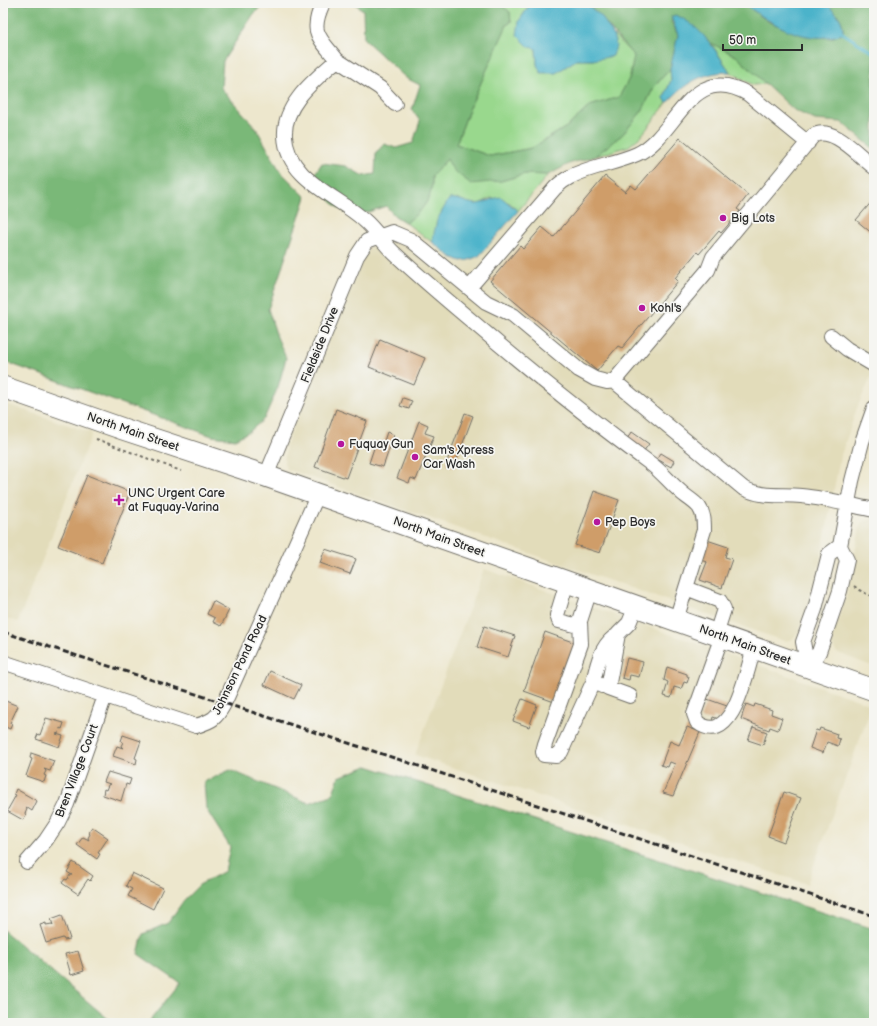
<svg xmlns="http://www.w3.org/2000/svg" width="877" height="1026" font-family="'Balsamiq Sans',sans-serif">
  <rect width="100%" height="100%" fill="#f6f6f2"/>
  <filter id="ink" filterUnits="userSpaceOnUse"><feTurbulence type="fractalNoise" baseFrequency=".025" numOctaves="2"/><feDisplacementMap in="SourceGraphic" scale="8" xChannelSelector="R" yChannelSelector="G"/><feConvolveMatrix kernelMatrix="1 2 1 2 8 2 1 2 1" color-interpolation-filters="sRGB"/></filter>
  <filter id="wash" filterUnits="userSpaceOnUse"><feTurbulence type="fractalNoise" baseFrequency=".012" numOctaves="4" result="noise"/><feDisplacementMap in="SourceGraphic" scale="16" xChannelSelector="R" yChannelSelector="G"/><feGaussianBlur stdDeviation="0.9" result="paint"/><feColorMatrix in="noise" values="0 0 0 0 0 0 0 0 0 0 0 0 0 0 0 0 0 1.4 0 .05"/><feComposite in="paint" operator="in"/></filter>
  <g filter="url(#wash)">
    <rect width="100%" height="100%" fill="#ede7cd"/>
    <path fill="#e2dcba" d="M677 3 874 129V370L857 408 840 458 815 587 799 632 791 640 784 641 287 469 284 463 286 445 366 252 374 243 389 238 399 241 469 157Z
      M3 403 92 433 18 622 3 617Z
      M874 518V667L836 652 832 645V638L847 593 860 527 862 522Z
      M484 569 872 705 807 884 415 755Z"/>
    <path fill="#99d88d" stroke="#62825c" d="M498 3H531L519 21 536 48 537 65 556 73 576 60H593L616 46 613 34 634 56 630 77 619 97 590 106 568 126 532 148 490 156 456 144 470 107 507 25 511 22 510 12Z
      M711 43 736 56 766 84 753 85 730 72Z
      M670 69 671 80 664 97 667 103 641 136 629 146 594 157 623 134 642 111 654 87Z
      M447 159 501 181 525 174 548 175 518 211 510 203 491 198 479 204 468 203 457 198 435 233 432 242 406 223C423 209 433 200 432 176Z"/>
    <path fill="#7ab878" stroke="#527252" d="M3 3H264L253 15 223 61 221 88 256 128 280 171 306 197 268 309 277 337 286 358 278 387 264 419 250 431 235 439 212 436 3 361Z
      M354 3H498L510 12 511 22 507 25 470 107 456 144 490 156 532 148 568 126 590 106 619 97 630 77 634 56C617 38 604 18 585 3H743L769 22 807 36 831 38 843 33C844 19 836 13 826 3H872L874 5V149L841 122 815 120 794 110 736 56 711 43 698 30 680 17 671 21 678 35 670 69 654 87 642 111 623 134 594 157 571 163 548 175 525 174 501 181 471 184 453 170 447 159 432 176C433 200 423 209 406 223L395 216 386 206 354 217C333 207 324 196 314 175L322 163 346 166 363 176 375 174 376 153 384 144 396 148 413 143 420 121 412 110 420 85 406 78 364 39 363 10Z
      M367 766 874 929V1023H148L180 983 138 954 143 934 168 923 184 900 199 885 225 871 230 847 206 809 204 782 230 770 309 803 332 795 339 777Z
      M3 930 113 1023H3Z"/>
    <path fill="#4bb3ca" stroke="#3b6f7a" d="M531 3H585L601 16 613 34 616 46 613 56 593 60H576L556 73H541L537 65 536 49 529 47 517 35 519 21Z
      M743 3H826C836 13 844 19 843 34 806 46 771 24 743 3Z
      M675 15C701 25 715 50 730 72 703 72 685 83 667 103L664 98 671 80 670 69 678 35 671 17Z
      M501 197 518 211 479 256 469 260 461 261 451 257 432 242 437 220 449 199C459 197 467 204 477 204 485 203 493 198 501 197Z"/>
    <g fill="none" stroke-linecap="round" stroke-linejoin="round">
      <path stroke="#4bb3ca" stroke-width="3" d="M585 8 589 3
        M841 32 874 53"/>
    </g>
    <g id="blocks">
      <path fill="#cf9d69" d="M680 138 748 195 737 209 740 211 721 233 719 231 699 254 697 252 675 278 678 281 622 348 618 346 597 371 490 281 520 246 523 249 542 227 554 237 605 176 625 192 631 185 636 189Z
        M874 199V235L856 220Z
        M380 339 425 358 414 385 369 367Z
        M403 398 412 401 409 409 400 406Z
        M336 409 367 421 346 478 315 467Z
        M465 413 473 416 454 467 446 464Z
        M419 421 428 425 425 433 434 436 416 480 411 478 409 483 397 478Z
        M387 432 394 435 383 467 369 463 376 442 383 444Z
        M632 432 649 444 643 452 626 440Z
        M661 453 674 461 671 467 657 459Z
        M87 475 130 492 102 563 58 546Z
        M594 491 619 500 600 553 575 545Z
        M707 540 728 547 725 557 732 559 722 588 700 580 707 562 700 560Z
        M325 549 356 559 350 574 320 563Z
        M213 601 229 610 221 626 213 622 215 618 207 614Z
        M484 626 515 636 508 657 477 647Z
        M545 632 578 644 557 703 524 691Z
        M627 658 643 662 639 677 630 675 629 680 622 678Z
        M667 667 687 674V676L689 677 687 683 684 682 681 689 674 687 671 698 664 696 668 682 664 680Z
        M270 671 301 685 294 699 264 685Z
        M522 699 537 705 529 727 513 721Z
        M707 699 727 706 722 720 713 717 712 721 700 718Z
        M3 700 18 706 10 723 12 724 10 729 3 726Z
        M746 704 754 707 755 704 772 710 771 714 782 718 778 730 770 727 769 730 741 719Z
        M46 718 64 723 62 729 60 728 59 733 56 734 63 736 59 747 36 739 38 734 40 735Z
        M687 727 700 732 673 796 663 793 675 764 670 762 668 767 661 765 670 741 679 745Z
        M753 727 767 732 763 745 748 740Z
        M820 728 837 734 836 738 840 739 838 746 827 742 823 753 810 748 816 730 819 731Z
        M123 735 141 741 135 758 137 759 136 764 113 756 117 746 123 748 121 746 123 742 121 741Z
        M31 753 54 761 50 771 44 769 46 771 44 775 46 776 44 782 26 776 32 759 30 758Z
        M108 772 131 779 129 785 126 784 121 801 103 795 104 789 106 790 108 785 110 784 104 782Z
        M16 789 37 801 32 811 26 807 27 809 25 814 26 815 23 820 7 811 16 795 14 794Z
        M784 792 801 798 784 842 768 836Z
        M92 827 108 838 98 853 100 854 97 859 77 845 83 837 89 840 88 838 90 834 89 833Z
        M73 862 93 876 90 881 88 879 78 894 62 883 65 879 67 880 70 875H72L67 872Z
        M132 873 163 888 153 909 128 896 132 889 126 886Z
        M62 915 70 939 64 940 63 938 46 943 40 925 46 923V925L52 924 53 925 51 919Z
        M78 951 84 971 71 975 65 954Z"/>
    </g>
  </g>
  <g filter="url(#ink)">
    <use href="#blocks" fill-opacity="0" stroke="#6f6d64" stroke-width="1"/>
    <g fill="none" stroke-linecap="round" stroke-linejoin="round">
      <g stroke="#6f6d64" stroke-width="16">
        <path id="minor" d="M323 3C309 33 319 37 337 60
          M395 104 380 88 337 60C316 79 283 104 285 136 287 180 337 195 364 220 376 230 383 243 394 253 428 285 464 314 500 345 549 386 599 426 651 464 662 472 670 483 681 492 686 497 694 501 699 507 704 514 704 522 704 530L676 620
          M469 288 555 188C559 184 564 180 570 177 590 166 615 164 637 154 677 136 690 60 748 94L808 143
          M831 336 847 349 874 365
          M614 381 743 488C762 498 780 494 801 496 825 498 850 505 874 510
          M266 476 357 256 367 241 392 232 411 240 486 302 513 315 579 370 595 379 607 382 614 381 708 270 713 257 813 136C832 124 859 156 874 167
          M567 582 557 615 559 621 575 625 580 621
          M686 588 720 601 724 609 716 634
          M590 590 580 621 581 644 545 744 543 752 544 755 556 756 561 752 593 682
          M722 636 694 714 697 722C733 750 747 669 754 648
          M3 662 196 726C212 721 216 719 224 704L318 494
          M808 668 819 652 840 591 847 560 840 546 852 481 862 442 874 408
          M808 668 803 642 815 609 829 554 840 546
          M602 686 593 682C597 666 600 648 614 637
          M630 696 608 688 618 634 629 623 636 606
          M27 862 46 840 58 822 67 804 105 696"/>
      </g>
      <g stroke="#6f6d64" stroke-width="23">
        <path id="highway" d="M3 387 123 429 266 476 874 690"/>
      </g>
      <path stroke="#6f6d64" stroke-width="2" stroke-dasharray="3 3" stroke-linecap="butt" d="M96 439 181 471
        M854 586 859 590 873 597"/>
      <use href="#minor" stroke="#fff" stroke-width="14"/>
      <use href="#highway" stroke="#fff" stroke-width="21"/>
      <path stroke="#2b2b2b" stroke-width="3" stroke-dasharray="6 3" stroke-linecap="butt" d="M3 632 370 750 874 916"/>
    </g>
  </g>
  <g fill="#b5179e" stroke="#f6f6f2" stroke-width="1.5">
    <circle cx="723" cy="218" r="4"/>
    <circle cx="642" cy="308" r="4"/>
    <circle cx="341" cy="444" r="4"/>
    <circle cx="415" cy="457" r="4"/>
    <path d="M117 494h4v4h4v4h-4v4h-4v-4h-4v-4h4z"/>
    <circle cx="597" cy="522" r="4"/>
  </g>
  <g text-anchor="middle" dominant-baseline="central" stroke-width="3.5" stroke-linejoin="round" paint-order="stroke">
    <g font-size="12" fill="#2b2b2b" stroke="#f6f6f2" text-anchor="start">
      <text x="731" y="218">Big Lots</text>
      <text x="650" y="308">Kohl's</text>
      <text x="349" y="444">Fuquay Gun</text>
      <text x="423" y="450">Sam's Xpress<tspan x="423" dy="14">Car Wash</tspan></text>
      <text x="128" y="493">UNC Urgent Care<tspan x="128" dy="14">at Fuquay-Varina</tspan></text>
      <text x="605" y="522">Pep Boys</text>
    </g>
    <g font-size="12" fill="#2b2b2b" stroke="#f6f6f2">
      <text transform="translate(320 345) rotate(-68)">Fieldside Drive</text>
      <text transform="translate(133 432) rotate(19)">North Main Street</text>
      <text transform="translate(439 537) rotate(20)">North Main Street</text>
      <text transform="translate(745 645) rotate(20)">North Main Street</text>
      <text transform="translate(240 665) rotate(-64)">Johnson Pond Road</text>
      <text transform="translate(77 771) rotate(-69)">Bren Village Court</text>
    </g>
  </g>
  <rect width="877" height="1026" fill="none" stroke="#f6f6f2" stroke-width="16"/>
  <path d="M723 44v6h79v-6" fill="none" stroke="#2b2b2b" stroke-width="2"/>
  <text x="729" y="44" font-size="12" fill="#2b2b2b" stroke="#f6f6f2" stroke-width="3" paint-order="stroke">50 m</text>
</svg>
